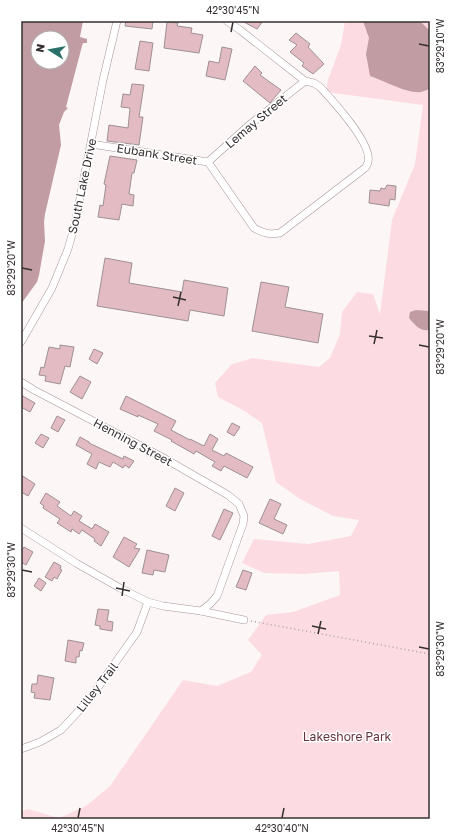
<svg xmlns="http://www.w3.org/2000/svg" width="451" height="840" font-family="'Golos Text',sans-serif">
  <rect width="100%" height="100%" fill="#fdf6f7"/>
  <path fill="#fcdce2" d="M345 21H430V819H21V812L28 809 59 818 86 806 110 786 183 680 217 686 251 672 262 655 248 640 266 615 293 612 340 595 339 571 305 574 264 573 242 563 254 539 308 544 351 536 359 520 333 516 300 499 276 482 262 423 243 410 218 397 215 383 232 364 253 358 319 367 330 358 340 334 342 312 357 292 373 294 380 314 392 220 415 164 423 105 326 92 328 80 341 45Z"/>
  <path fill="#c19ca3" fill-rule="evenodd" d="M21 21H83L80 37 87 39V43H83L82 46 66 107 68 108 64 112 59 125 61 145 45 214 44 222 45 241 39 275 37 282 21 304ZM38 38H62V62H38Z
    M363 21H417L421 22 430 31V89C427 90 424 91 421 92 407 94 385 81 370 76L366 54 369 38Z
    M416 310 430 311V330C420 332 415 325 409 318L410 312Z"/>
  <path fill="#e2bbc3" stroke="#9f9093" d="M126 21H153L152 29 125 26Z
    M242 21H263L257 29Z
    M167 22 178 23 177 26 192 28 191 33 203 35 199 53 164 48Z
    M296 33 310 44 308 47 324 64 313 74 302 66 304 63 290 52 297 45 289 40Z
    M140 41 153 43 149 71 135 69Z
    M222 47 232 49 225 80 206 76 209 61 219 63Z
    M255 66 262 73 260 75 281 90 270 103 243 81Z
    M132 84 144 85 139 117H143L139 145 107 141 109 125 128 128 130 108 121 107 123 94 130 95Z
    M110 156 137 160 134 173H132L129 194 134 195 133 206 122 204 119 220 98 217 100 205 103 206 106 185 104 184Z
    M387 185 396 186 395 200 390 199 389 206 369 203 370 190 380 191 381 188 385 189Z
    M105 258 132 263 129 283 182 292 184 280 228 288 224 316 190 310 188 321 97 306Z
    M261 282 289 287 285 307 323 314 318 343 252 331Z
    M60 345 74 347 70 367 65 366 60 384 45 381 46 376 39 375 41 367 44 368 49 347 60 349Z
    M94 349 103 353 97 364 89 359Z
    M80 376 91 382 82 399 70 392Z
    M21 395 35 403 30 412 21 407Z
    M126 396 176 421 171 430 190 440V439L204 446 210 434 218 439 212 450 224 456 226 453 253 467 247 478 224 466 221 471 212 466 215 462 196 451 194 454 171 441 172 440 154 431 158 424 138 415V417L120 409Z
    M57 416 65 420 58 432 51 428Z
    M232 423 240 427 234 436 227 432Z
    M41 434 49 438 43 448 35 443Z
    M80 437 89 442V443L123 459 124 456 134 461 129 468 125 465 123 468 113 462 110 467 99 462 96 469 87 464 92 454 76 445Z
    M21 475 35 484 28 496 21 492Z
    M175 488 184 493 175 511 166 506Z
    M46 493 60 502 57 506 71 516 74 511 82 516 79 521 92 529 95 524 109 532 101 546 94 541 95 539 82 530 79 534 72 529 71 532 57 523 60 519 43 508 44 506 40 503Z
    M270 499 281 504 274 519 287 525 283 534 259 523Z
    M224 509 233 513 220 540 212 536Z
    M124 537 137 544 134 548 140 549 129 567 113 557Z
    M24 547 33 552 26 565 21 562V552Z
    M147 550 169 555 165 572 154 570 153 575 142 573Z
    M54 562 61 566 60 569 62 570 57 579 54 577 52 581 45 577Z
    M243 570 252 573 246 590 236 587Z
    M39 578 46 583 41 591 34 586Z
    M98 609 109 610 107 621 113 622 112 631 100 629V626L95 625Z
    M68 640 84 643 82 651 80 650 79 657H76V663L65 661Z
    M38 675 54 678 50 700 34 698 35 693 31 692 32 684H37Z"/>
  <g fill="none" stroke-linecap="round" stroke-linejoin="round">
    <g stroke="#a59598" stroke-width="8">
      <path id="minor" d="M91 144 208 162 254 228C263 233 269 235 280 233L365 168C366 167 368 163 368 162 373 144 332 100 320 87L314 83 305 81 240 30 227 21
        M208 162 248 126 305 81
        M21 342 52 288 68 249 75 224 103 80 117 21
        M21 382 34 390 162 457 228 495 239 504 244 516 243 524 217 596 210 604 201 611
        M21 528 76 563 120 588 148 602 163 606 201 611 244 620
        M21 749 40 742 61 730 89 700 137 632 148 602"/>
    </g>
    <path stroke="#aaa3a4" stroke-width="1.5" stroke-dasharray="1 3" stroke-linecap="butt" d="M251 621 430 654"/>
    <use href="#minor" stroke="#fff" stroke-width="7"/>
  </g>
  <path fill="none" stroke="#363031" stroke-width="1.5" d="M231 32 233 22M419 44 429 46M22 268 32 270M173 297 186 300M178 306 181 292M369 336 383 338M374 344 377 330M419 345 429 347M22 570 32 572M116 588 130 591M122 596 124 582M312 626 326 629M318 634 321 621M419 647 429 649M78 818 80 808M282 818 284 808"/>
  <g text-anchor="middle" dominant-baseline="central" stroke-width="3" stroke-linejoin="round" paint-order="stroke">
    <g font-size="12" fill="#363031" stroke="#fff">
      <text transform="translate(256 121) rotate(-40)">Lemay Street</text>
      <text transform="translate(157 154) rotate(9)">Eubank Street</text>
      <text transform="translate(82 186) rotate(-78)">South Lake Drive</text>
      <text transform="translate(133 442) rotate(28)">Henning Street</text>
      <text transform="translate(97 687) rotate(-52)">Lilley Trail</text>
    </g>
    <g font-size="12" fill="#64303e" stroke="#fff">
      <text x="347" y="736">Lakeshore Park</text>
    </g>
  </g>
  <rect width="451" height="840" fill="none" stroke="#ffffff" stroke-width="44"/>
  <g transform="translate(50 50) rotate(281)"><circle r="19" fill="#ffffff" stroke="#afacad"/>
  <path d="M0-3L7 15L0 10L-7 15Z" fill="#2b726a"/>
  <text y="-6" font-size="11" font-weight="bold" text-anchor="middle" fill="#363031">N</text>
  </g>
  <rect x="22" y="22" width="407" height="796" fill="none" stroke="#363031" stroke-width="1.5"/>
  <g font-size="10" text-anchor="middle" fill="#363031">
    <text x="233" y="14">42°30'45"N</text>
    <text transform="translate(440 46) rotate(-90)" y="4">83°29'10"W</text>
    <text transform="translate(11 268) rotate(-90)" y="4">83°29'20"W</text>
    <text transform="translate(440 347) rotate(-90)" y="4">83°29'20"W</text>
    <text transform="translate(11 570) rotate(-90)" y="4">83°29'30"W</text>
    <text transform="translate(440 649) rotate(-90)" y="4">83°29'30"W</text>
    <text x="78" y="832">42°30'45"N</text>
    <text x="282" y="832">42°30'40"N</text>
  </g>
</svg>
